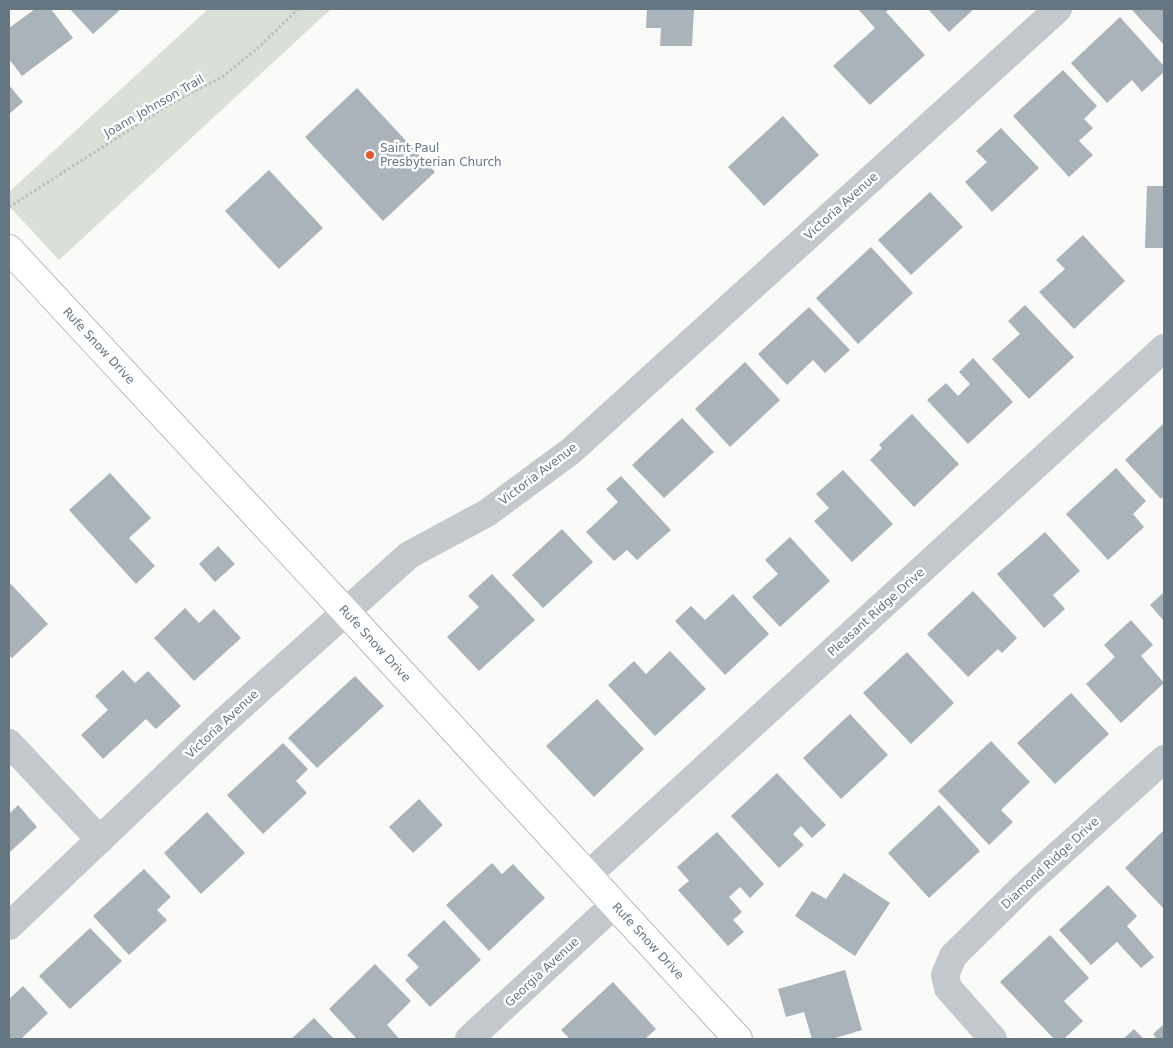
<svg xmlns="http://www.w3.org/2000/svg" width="1173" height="1048" font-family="'DejaVu Sans',sans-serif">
  <rect width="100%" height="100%" fill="#fafaf8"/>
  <path fill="#dadfd7" d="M208 9H331L59 260 9 206V192Z"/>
  <path fill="#aab3b9" d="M35 9H51L73 38 22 76 9 59V28Z
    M70 9H121L93 34Z
    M647 9H694L692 46H660L661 28H646Z
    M858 9H889L886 12 925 55 870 105 833 66 875 28Z
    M928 9H974L949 32Z
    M1133 9H1164V45L1132 10Z
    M1120 17 1164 66V72L1142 92 1132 80 1107 103 1071 63Z
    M1063 70 1097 106 1084 119 1093 128 1079 141 1093 155 1069 177 1013 116Z
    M9 85 23 102 9 114Z
    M357 88 435 172 383 221 305 137Z
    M783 116 819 155 764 206 728 167Z
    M1001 128 1039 168 992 212 965 182 987 162 976 151Z
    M269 170 323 228 279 269 225 211Z
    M1147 186H1164V248H1145Z
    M930 192 963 227 911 275 878 240Z
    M1083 235 1125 281 1074 329 1039 292 1065 269 1056 260Z
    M871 247 913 293 858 344 816 298Z
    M1025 305 1074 357 1029 399 992 359 1020 334 1008 321Z
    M809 307 850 350 825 373 813 360 787 385 758 354Z
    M973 358 1013 402 968 444 927 400 946 383 958 396 970 384 959 372Z
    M745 362 780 400 730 447 695 409Z
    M912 414 959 464 914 507 870 460 882 448 879 445Z
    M682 418 714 452 664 498 632 465Z
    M1164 423V496L1161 499 1125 460Z
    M1116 468 1146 501 1133 514 1144 527 1108 560 1066 514Z
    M843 470 893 524 852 562 814 521 829 508 816 494Z
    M110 473 151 518 129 538 155 566 136 584 69 510Z
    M621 476 671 530 637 560 627 550 614 561 586 532 618 502 606 489Z
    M562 529 593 562 543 608 512 575Z
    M1045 532 1080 571 1053 595 1065 609 1044 628 997 574Z
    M790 537 830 581 780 627 752 597 778 574 765 560Z
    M218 546 235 564 215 582 199 564Z
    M492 574 535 620 479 671 447 637 479 607 468 596Z
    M9 582 48 624 12 658 9 655Z
    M973 591 1017 638 1002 653 998 649 968 677 927 634Z
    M1164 592V621L1150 605Z
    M733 594 769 634 725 675 675 621 691 606 705 620Z
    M185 608 199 623 214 609 241 638 194 681 154 638Z
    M1131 620 1153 645 1141 656 1164 683 1121 723 1086 684 1115 657 1104 645Z
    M670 651 706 689 655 736 608 685 634 661 646 674Z
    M907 652 954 703 911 744 863 693Z
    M123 670 135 683 148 671 181 706 156 729 146 719 103 759 81 735 108 710 95 696Z
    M355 676 384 706 317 768 288 738Z
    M1071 693 1109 734 1055 784 1017 743Z
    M597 699 644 749 594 797 546 746Z
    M850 714 888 755 841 799 803 758Z
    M991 741 1030 782 1001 810 1013 822 989 845 938 791Z
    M283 743 308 769 296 781 307 793 263 834 227 795Z
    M777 773 826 825 812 838 801 826 793 834 804 845 779 868 731 816Z
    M419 799 443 825 413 853 389 827Z
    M18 805 37 827 9 853V814Z
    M939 805 980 851 929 898 888 853Z
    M207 812 245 853 201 894 164 853Z
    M1164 830V909L1125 868Z
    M717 832 764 884 750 898 740 887 729 897 742 912 733 920 744 932 728 946 678 890 689 881 677 867Z
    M492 863 502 874 513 864 545 898 489 951 446 905Z
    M144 869 171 897 157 910 167 920 129 955 93 916Z
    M844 873 890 903 855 956 795 916 812 891 826 899Z
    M1108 885 1137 916 1127 926 1154 957 1141 968 1117 942 1091 965 1059 930Z
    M444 920 481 960 430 1007 405 980 419 967 407 955Z
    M90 928 122 961 70 1009 39 976Z
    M1050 935 1089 978 1064 1001 1083 1021 1064 1039H1054L1000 982Z
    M375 964 411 1001 387 1025 398 1037 396 1039H357L329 1009Z
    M845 970 862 1030 832 1039H812L804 1012 786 1017 778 989Z
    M613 982 656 1029 645 1039H570L561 1030Z
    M23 986 48 1013 21 1039H9V999Z
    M314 1018 334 1039H291Z
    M1164 1024V1039H1157L1153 1034Z
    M1134 1029 1144 1039H1123Z"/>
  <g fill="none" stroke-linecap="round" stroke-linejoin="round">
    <g stroke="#b5babe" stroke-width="30">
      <g id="major">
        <path id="s1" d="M9 249 356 623 738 1039"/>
      </g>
    </g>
    <path stroke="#bbbfc2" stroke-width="3" stroke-dasharray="2.5 2.5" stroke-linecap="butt" d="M9 207 170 104 222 77 259 47 298 9"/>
    <path stroke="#c3c8cc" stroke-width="28" d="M9 743 100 840
      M588 875 1164 348
      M9 926 220 725 409 555 487 513 571 451 1058 9
      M469 1039 614 905
      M993 1039 948 988 945 975 953 956 1025 885 1164 759"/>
    <use href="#major" stroke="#fff" stroke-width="28"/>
  </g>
  <circle fill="#e4572e" stroke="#fff" stroke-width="2" cx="370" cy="155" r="5"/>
  <g text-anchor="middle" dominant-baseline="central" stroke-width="5" stroke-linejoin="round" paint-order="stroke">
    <g font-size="12" fill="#657683" stroke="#fff">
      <text transform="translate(154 106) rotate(-30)">Joann Johnson Trail</text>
      <text transform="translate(841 206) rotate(-42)">Victoria Avenue</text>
      <text stroke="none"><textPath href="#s1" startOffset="132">Rufe Snow Drive</textPath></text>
      <text transform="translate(538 474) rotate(-37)">Victoria Avenue</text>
      <text transform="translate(876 612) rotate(-42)">Pleasant Ridge Drive</text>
      <text stroke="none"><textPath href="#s1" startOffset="538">Rufe Snow Drive</textPath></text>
      <text transform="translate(222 724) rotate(-43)">Victoria Avenue</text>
      <text transform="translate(1050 863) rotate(-43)">Diamond Ridge Drive</text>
      <text stroke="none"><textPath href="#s1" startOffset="942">Rufe Snow Drive</textPath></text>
      <text transform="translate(542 972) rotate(-43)">Georgia Avenue</text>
    </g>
    <g font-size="12" fill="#657683" stroke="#fff" text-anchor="start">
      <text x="380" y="148">Saint Paul<tspan x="380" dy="14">Presbyterian Church</tspan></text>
    </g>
  </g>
  <rect width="1173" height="1048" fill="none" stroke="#657683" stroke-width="20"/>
</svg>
